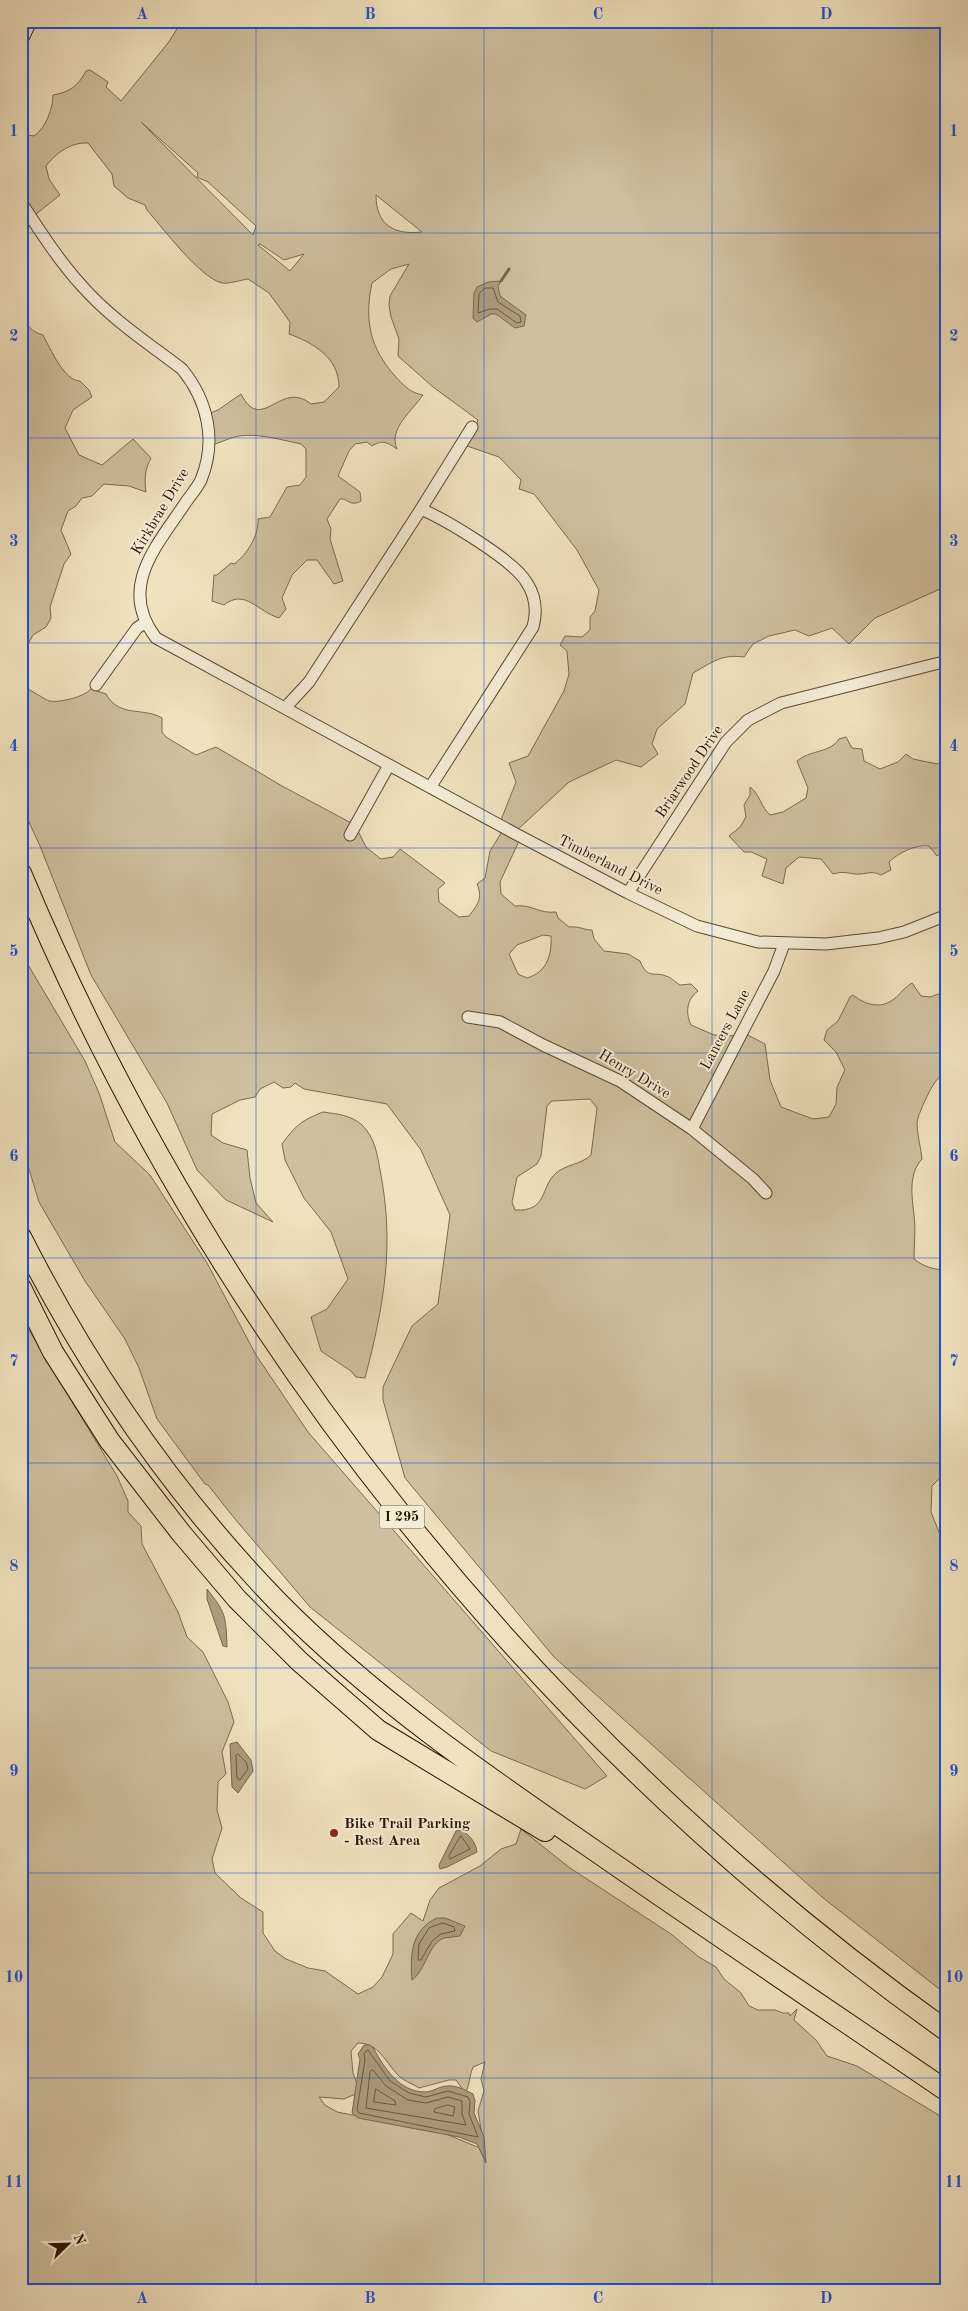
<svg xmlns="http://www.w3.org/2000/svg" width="968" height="2311" font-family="'Old Standard TT',serif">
  <rect width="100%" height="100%" fill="#f0e2be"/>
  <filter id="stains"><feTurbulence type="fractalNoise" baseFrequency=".004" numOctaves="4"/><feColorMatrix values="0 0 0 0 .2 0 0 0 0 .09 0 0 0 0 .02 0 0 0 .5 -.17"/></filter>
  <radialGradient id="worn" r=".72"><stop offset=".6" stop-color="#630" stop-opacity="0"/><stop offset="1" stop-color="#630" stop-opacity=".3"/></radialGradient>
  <path fill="#cebf9e" stroke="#7b6a4f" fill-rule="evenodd" d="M182 21H947V586L875 618 849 644 832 628 809 636 795 630 769 636 753 644 744 657C721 654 713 662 693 673L685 704 657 729 652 744 658 754 641 767 616 760 569 782 514 833 499 825 516 782 509 763 528 756 564 691 569 674 567 651 560 645 565 636 582 637 590 630V617L595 611 599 590 577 550 538 499 534 494 519 489 521 480 499 457 467 446 475 430 478 420 433 387 398 356 399 339 391 317 389 305 390 296 409 264 391 269 372 283C364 320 370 348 395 376 403 385 410 393 423 395 412 411 388 429 397 449 388 443 383 439 372 446L367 442 355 444 349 451 338 476 360 492 361 501C354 505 350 503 344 499H340L327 519 331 529 330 539 343 581 334 584 317 560H307L292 575 282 598 286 609 279 618C258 612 245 588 224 605L212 601 214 575H217L231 563 234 564C247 555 259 535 258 519L270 517 287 487 300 485 306 477V449L301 444C282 440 258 433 239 436 227 438 218 445 205 446L203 416 218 410 241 394C262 435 280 379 311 404L324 402 339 387C339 358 314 343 289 334L290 322 269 293 248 279C241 280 229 284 222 283 199 277 163 228 147 210L145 205 128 198 114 186 112 174 88 143C71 142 56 153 46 166L49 179 60 195 31 218 21 206V134L34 136C45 129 53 109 53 95 70 92 78 86 86 71L90 70 108 82 106 87 121 101 168 43ZM141 122 198 173 197 177 208 182 256 226 253 235ZM376 195 422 232C395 235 376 226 376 195ZM260 244 284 260 304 254 290 271 258 245Z
    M21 315C27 325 31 332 43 335 50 348 64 381 80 381L89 390 92 397 73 410 65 428 79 455 102 465 133 439 151 458C145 468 144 481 146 492L129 486 104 484 92 496 82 498 76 506 68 511 61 530 71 554 64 564 50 607 51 618 46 627 33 635 21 657Z
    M21 686C28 688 46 700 49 701 60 703 84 697 91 689L106 694C119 718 144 707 162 718V732L166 737 196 755 216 747 282 786 355 825 366 847 381 859 393 857 400 849 445 883 438 889 439 902 459 917 469 916C478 904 483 898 477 884L485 878 490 851 503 830 520 839 500 882 501 894 515 906C533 904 538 914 556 912L558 918 569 927C580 926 583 930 592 930L594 939 604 951 628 954 640 961C648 980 653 971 666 976 671 977 676 983 680 985L691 984 698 991C687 999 685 1012 691 1025L714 1035 737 1036 742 1032 765 1044 770 1080 781 1107 813 1119 829 1117 836 1104 837 1087 845 1070 836 1052 824 1040 827 1030 838 1021 850 997 853 995C864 1004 880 1010 894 999 901 994 901 990 912 983L921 996 930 997 947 991V1077C944 1077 941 1077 939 1078 933 1081 917 1116 917 1123 917 1135 921 1148 922 1159 908 1174 912 1197 914 1215 916 1230 914 1245 914 1259 924 1267 935 1270 947 1270V1477L938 1480 932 1486 931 1512 943 1542 947 1545V1995L822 1897 554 1657 405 1478 383 1400V1387L412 1326 438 1304 450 1215 421 1150 387 1104 304 1089 295 1083 291 1087 283 1088 274 1082 260 1089 255 1097 240 1100 212 1114 211 1135 223 1143 247 1150 250 1178 256 1203 273 1222 226 1200 197 1170 167 1103 91 975 40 846 21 805ZM543 935 551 936C552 955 547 972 527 978L518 974 509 954 517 945ZM590 1099 597 1108 591 1155C582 1164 565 1165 556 1173 540 1187 548 1212 515 1210L512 1202 517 1177 537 1164 541 1156 547 1106 552 1101Z
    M846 737 852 748 862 749 864 761 880 769 898 762 906 754 913 759 937 764 947 759V849L937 856 929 846C916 844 898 853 889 862L891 870 881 875C873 871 869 873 861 874 849 875 847 870 833 874L821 859 799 857 786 868 783 884 762 876 767 859 751 852H744L729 836 740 827 746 817 744 805 750 795V787C759 793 761 807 770 815L783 812 806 798 808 788 797 761C809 750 831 753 839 739Z
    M21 931 27 963 85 1061 99 1093 115 1142 150 1175 207 1263 256 1355 308 1432 607 1776 585 1789 491 1751 310 1607 235 1519 208 1485 205 1484 157 1419 139 1368 125 1339 85 1281 39 1202 21 1143Z
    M323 1112C337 1114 351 1115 362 1125 375 1138 377 1153 380 1170 395 1245 384 1305 365 1378L356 1377 351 1371 321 1351 311 1317 327 1309 348 1279 331 1232 304 1198 285 1160 282 1144C295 1126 302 1120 323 1112Z
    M21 1317 117 1476 128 1501V1512L141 1526 142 1544 178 1612 187 1637 203 1652 228 1702 234 1722 222 1752 226 1774 218 1782 217 1810 222 1828 212 1859 215 1873 241 1898 263 1912V1933L275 1951 286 1959 308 1968 325 1971 358 1994 373 1987 382 1977 393 1954V1934L411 1913 423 1921 430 1900 439 1888 480 1866 501 1849 516 1844 521 1829 570 1868 671 1934 699 1957 716 1967 724 1979 741 1993 749 2006 758 2010H775L783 2013H789L790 2016 797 2009 794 2020 816 2040 827 2056 857 2066 947 2120V2290H21ZM358 2043C379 2043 385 2062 399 2076 404 2081 413 2084 419 2088L449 2080H456L465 2093C470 2086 469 2076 473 2067L485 2062 481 2079 484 2091 478 2111 484 2147 480 2148 441 2132 337 2112 325 2105 319 2097 344 2099 360 2092 353 2073 351 2051Z"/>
  <path fill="#ac9c7d" stroke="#77664b" d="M501 281 498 286 500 296 526 315 524 326 515 328 496 314H491L477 322 473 318 474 293 477 287 488 282Z
    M207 1589C226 1613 226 1616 227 1647L223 1646 207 1599Z
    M237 1742 251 1760 253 1771 238 1793 232 1787 230 1744Z
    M460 1830C469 1833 476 1843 477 1852L447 1867 440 1869 439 1865 456 1831Z
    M437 1918H445L465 1926 460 1936C455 1937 449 1937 444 1938 428 1944 426 1970 412 1980 410 1955 411 1930 437 1918Z
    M364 2045H370L374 2049C384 2068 400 2092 425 2092 432 2092 440 2086 447 2086 456 2085 465 2090 473 2094L475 2101 474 2113 484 2137 486 2163 477 2144 459 2137 358 2118 352 2113 360 2059 358 2054Z"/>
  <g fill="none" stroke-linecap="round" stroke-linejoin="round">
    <path stroke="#6a583e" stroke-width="1" d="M485 288H493L498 302 520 316 521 322 517 323 497 309H490L478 313 479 294Z
      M238 1754 246 1762 248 1769 240 1780 237 1778 236 1756Z
      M461 1836 470 1849 450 1859 449 1856Z
      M443 1923 454 1927 455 1931 441 1934 432 1941 421 1960H418L419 1944 429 1928Z
      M368 2050 390 2081 409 2093 426 2097 448 2091 468 2097 470 2102 469 2114 478 2137 359 2113 357 2110 365 2060 364 2054Z
      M373 2070 386 2086 408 2100 426 2103 448 2097 462 2101V2114L466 2125 366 2108 370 2072Z
      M376 2089 395 2101 396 2105 374 2102Z
      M448 2105 455 2107 453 2116 434 2112 435 2109Z"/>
    <path stroke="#77664b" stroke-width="3" d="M501 281 509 269"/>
    <g stroke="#5a4830" stroke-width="13">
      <path id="minor" d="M21 202C40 231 59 261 82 286 110 318 148 343 182 369 208 401 217 441 201 480 197 488 191 495 186 502 157 546 117 587 156 638L514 833 628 893 697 926 758 942 826 944 878 938 904 932 947 915
        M421 509 472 427
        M96 685 137 628 146 622
        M285 708 309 682 421 509C446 520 514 560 527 583 536 597 537 612 533 627L431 786
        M350 835 389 765
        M628 893 726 742 748 720 781 703 947 661
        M468 1017 500 1022 543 1045 620 1081 692 1129 753 1179 766 1193
        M692 1129 774 971 784 944"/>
    </g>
    <g stroke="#281500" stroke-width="17">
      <path id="secondary" d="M21 38 29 21"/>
    </g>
    <g stroke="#281500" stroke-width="22">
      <path id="motorway" d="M21 873C216 1338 536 1738 947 2031
        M21 1237C89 1371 174 1495 279 1603 373 1698 482 1773 591 1848 709 1930 828 2010 947 2091
        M21 1288 53 1352 109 1440 181 1533 237 1599 299 1661 378 1730 545 1831"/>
    </g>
    <use href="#minor" stroke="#f5ecd5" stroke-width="11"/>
    <use href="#secondary" stroke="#f5ecd5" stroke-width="15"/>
    <use href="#motorway" stroke="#f0e2be" stroke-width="20"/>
  </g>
  <path fill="none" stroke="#1d4ed8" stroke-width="1" stroke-opacity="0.55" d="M256 21V2290M484 21V2290M712 21V2290M21 233H947M21 438H947M21 643H947M21 848H947M21 1053H947M21 1258H947M21 1463H947M21 1668H947M21 1873H947M21 2078H947"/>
  <circle fill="#8f2418" stroke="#f5ecd5" stroke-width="2" cx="334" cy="1833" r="5"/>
  <g text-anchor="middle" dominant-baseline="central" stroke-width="4" stroke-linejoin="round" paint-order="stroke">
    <rect fill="#f5ecd5" stroke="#665640" stroke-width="1" x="379.5" y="1505.5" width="45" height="23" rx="4"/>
    <g font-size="14" font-weight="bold" fill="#281500">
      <text x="402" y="1517">I 295</text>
    </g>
    <g font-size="15" fill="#281500" stroke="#f5ecd5">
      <text transform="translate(161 512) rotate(-59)">Kirkbrae Drive</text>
      <text transform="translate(690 772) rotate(-56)">Briarwood Drive</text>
      <text transform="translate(610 866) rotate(27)">Timberland Drive</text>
      <text transform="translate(726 1030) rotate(-62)">Lancers Lane</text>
      <text transform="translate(634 1075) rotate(31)">Henry Drive</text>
    </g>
    <g font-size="15" font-weight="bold" fill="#281500" stroke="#f5ecd5" text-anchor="start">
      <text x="344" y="1824">Bike Trail Parking<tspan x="344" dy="17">- Rest Area</tspan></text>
    </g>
  </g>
  <rect width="968" height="2311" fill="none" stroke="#f0e2be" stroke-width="55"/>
  <g transform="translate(68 2244) rotate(67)" stroke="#f5ecd5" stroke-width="4" paint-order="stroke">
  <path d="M0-4L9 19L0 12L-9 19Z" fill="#281500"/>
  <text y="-8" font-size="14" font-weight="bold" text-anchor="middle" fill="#281500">N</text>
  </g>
  <rect x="28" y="28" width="912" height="2256" fill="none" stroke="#1d4ed8" stroke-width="2"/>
  <g font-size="16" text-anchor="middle" font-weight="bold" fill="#1d4ed8">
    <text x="142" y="19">A</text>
    <text x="370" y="19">B</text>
    <text x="598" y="19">C</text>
    <text x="826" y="19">D</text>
    <text x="14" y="136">1</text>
    <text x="954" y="136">1</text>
    <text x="14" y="341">2</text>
    <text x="954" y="341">2</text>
    <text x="14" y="546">3</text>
    <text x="954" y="546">3</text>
    <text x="14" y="751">4</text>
    <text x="954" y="751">4</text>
    <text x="14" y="956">5</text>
    <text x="954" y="956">5</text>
    <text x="14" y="1161">6</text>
    <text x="954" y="1161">6</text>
    <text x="14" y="1366">7</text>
    <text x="954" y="1366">7</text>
    <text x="14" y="1571">8</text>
    <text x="954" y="1571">8</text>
    <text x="14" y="1776">9</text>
    <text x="954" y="1776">9</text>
    <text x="14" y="1982">10</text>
    <text x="954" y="1982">10</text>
    <text x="14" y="2187">11</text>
    <text x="954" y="2187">11</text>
    <text x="142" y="2303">A</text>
    <text x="370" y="2303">B</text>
    <text x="598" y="2303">C</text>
    <text x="826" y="2303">D</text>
  </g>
  <rect width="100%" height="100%" filter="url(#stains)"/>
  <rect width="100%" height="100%" fill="url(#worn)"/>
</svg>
